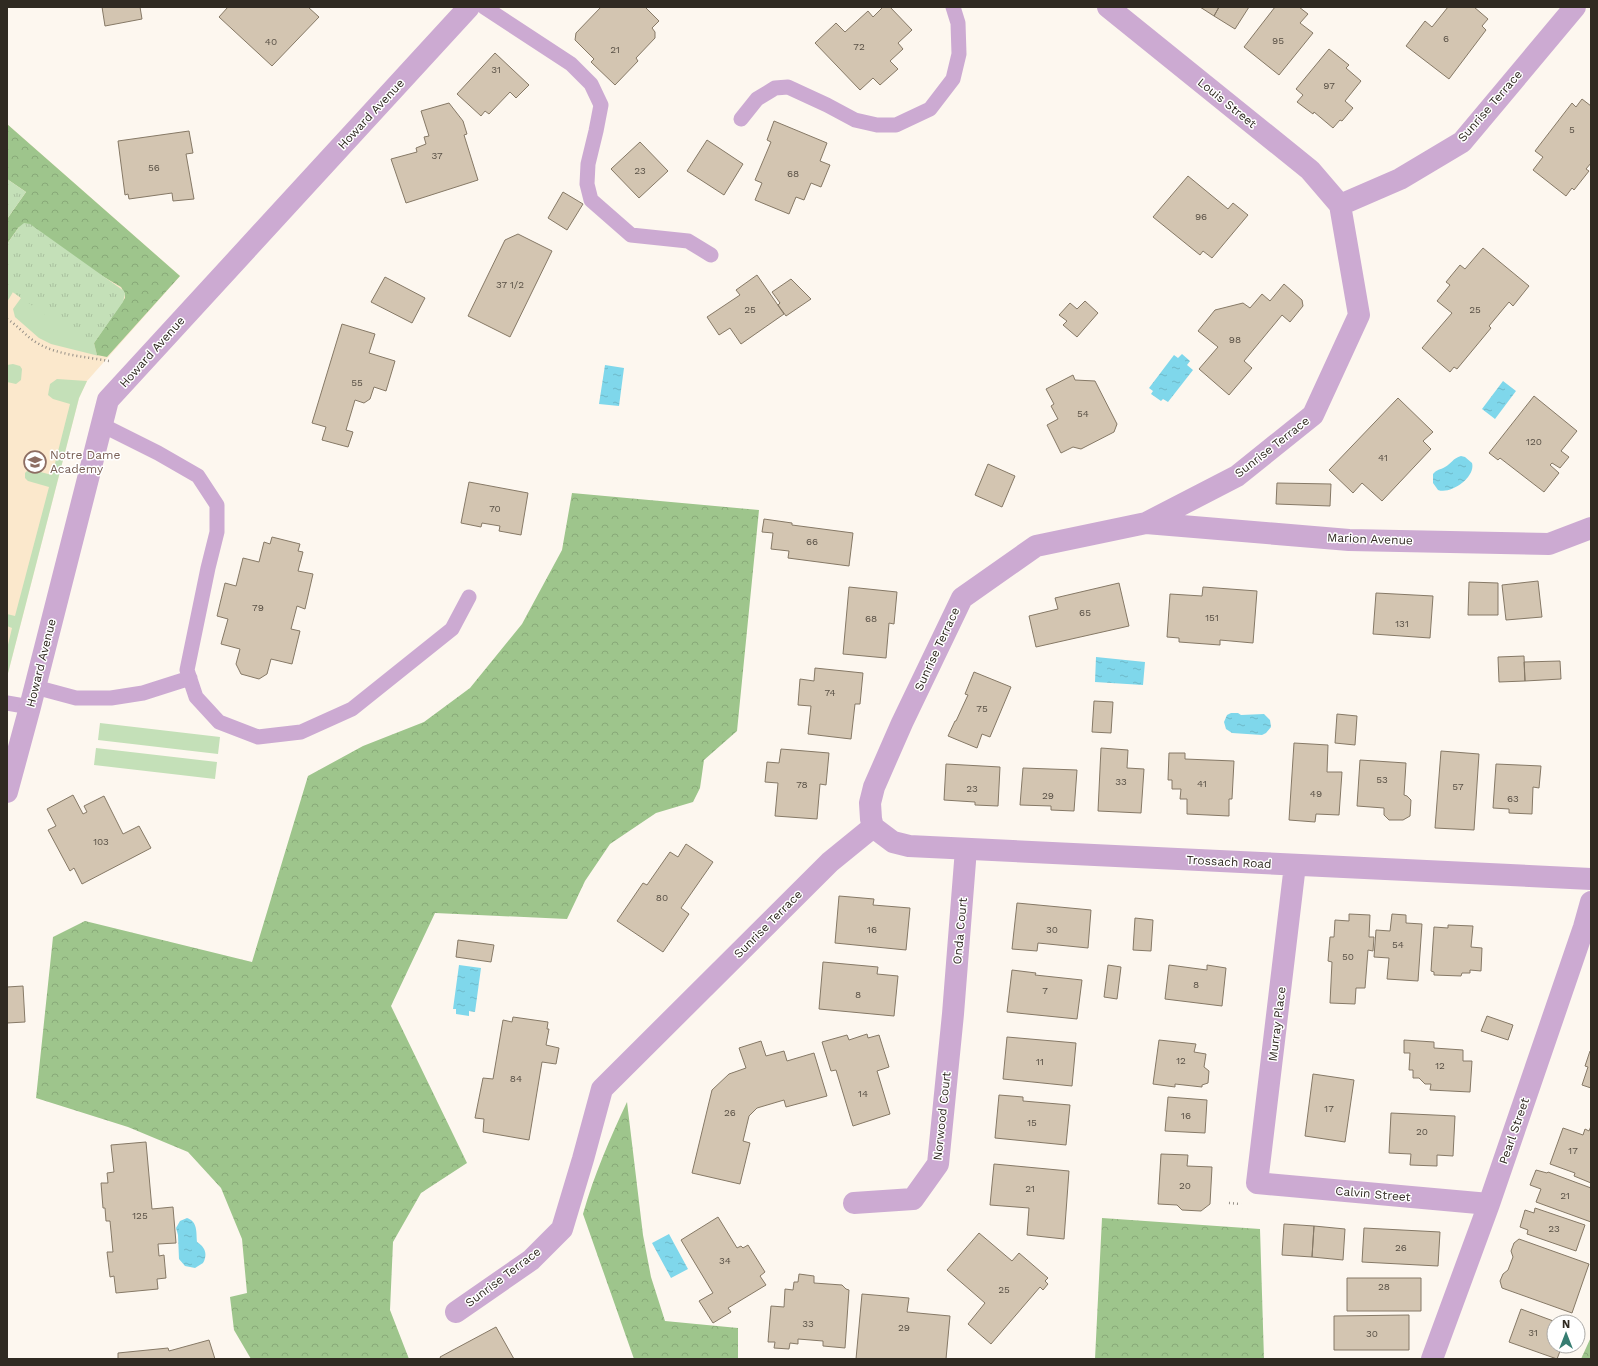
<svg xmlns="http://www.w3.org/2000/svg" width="1598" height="1366" font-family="'Work Sans',sans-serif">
  <defs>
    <pattern id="forest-crowns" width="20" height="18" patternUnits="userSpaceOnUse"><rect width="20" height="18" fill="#9ec58c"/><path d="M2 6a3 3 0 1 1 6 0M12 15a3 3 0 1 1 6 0" fill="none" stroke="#88a978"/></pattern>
    <pattern id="park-tufts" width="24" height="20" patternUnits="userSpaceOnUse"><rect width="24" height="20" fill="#c4e0b8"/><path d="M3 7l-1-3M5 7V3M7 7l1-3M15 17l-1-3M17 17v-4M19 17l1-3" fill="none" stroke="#a9c09e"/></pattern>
    <pattern id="water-ripples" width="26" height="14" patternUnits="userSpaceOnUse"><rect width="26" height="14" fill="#7fd7eb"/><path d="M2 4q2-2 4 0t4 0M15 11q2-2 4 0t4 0" fill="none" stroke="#6eb9c9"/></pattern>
  </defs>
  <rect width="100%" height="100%" fill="#fdf7ef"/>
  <path fill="#fbe8cc" d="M7 124 180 276 87 381 79 398 7 677Z"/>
  <path fill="#c4e0b8" d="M7 244 123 302 94 343 97 355 99 356 51 344 39 338 15 317 13 309 21 298 13 292 7 302Z
    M13 364 20 366 22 369 21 380 16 384 7 382V365Z
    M57 379 87 381 79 398 7 677V649L12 628 7 626V614L15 616 49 487 28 481 25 478V473L29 469 52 475 70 404 53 399 48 395 50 384Z
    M100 723 220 737 218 754 98 740Z
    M96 748 217 762 215 779 94 765Z"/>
  <path fill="url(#forest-crowns)" d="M7 124 180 276 107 357 97 355 94 343 125 298V294L121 287 19 227 7 244V219L26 192 7 179Z
    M572 493 759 510 737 731 704 760 700 788 693 802 656 813 610 844 585 881 567 919 435 913 391 1006 467 1163 421 1193 393 1242 390 1310 409 1359H251L234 1330 230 1297 247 1293 242 1239 221 1188 188 1152 128 1127 36 1098 53 937 85 921 252 962 308 776 363 746 424 722 470 688 522 624 562 550Z
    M627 1102 643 1235 651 1277 665 1321 738 1328V1359H634L583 1214C594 1175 610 1138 627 1102Z
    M1102 1218 1260 1229 1264 1359H1095Z
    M1591 1337V1359H1581Z"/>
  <path fill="url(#park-tufts)" d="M7 179 26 192 7 219Z
    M24 223 30 224 124 291 125 294 123 302 94 343 91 344 84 342 7 288V244L19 227Z"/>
  <path fill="url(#water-ripples)" d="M1182 354 1190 361 1187 365 1193 370 1168 402 1163 399 1161 401 1151 394 1153 391 1149 388 1174 355 1178 358Z
    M605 365 624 368 619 406 599 404Z
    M1503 381 1516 391 1495 419 1482 409Z
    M1461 456 1465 457 1472 463C1476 477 1451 495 1438 490L1433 483V474C1437 469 1440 470 1445 467 1451 464 1453 458 1461 456Z
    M1096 657 1145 662 1143 685 1095 682Z
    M1231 713H1238L1241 715 1264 714 1270 720 1271 727 1266 733 1262 735 1232 733 1226 729 1224 722 1227 715Z
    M459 965 481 968 475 1012 469 1011V1016L456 1014V1009H453Z
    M187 1218C198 1222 196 1232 197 1242 205 1247 208 1254 203 1263L195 1268 185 1266 179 1259 178 1235 176 1228 180 1221Z
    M669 1234 688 1269 671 1278 652 1243Z"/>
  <path fill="#d3c5b1" stroke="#867966" d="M102 7H140L142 19 105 26Z
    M228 7H308L319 17 272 66 219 17Z
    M601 7H645L659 21 652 28 655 32V38L636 58 638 61 615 85 591 62 594 59 575 40 576 33Z
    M883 7H890L912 30 898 43 903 49 890 61 898 69 880 85 873 78 860 90 815 43 836 23 845 32 868 11 873 17Z
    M1200 7H1219L1214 16Z
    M1219 7H1249L1235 29 1214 16Z
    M1275 7H1299L1308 14 1300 23 1313 33 1279 75 1244 47Z
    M1448 7H1474L1488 19 1482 26 1486 30 1449 79 1406 46 1425 21 1432 27Z
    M1329 49 1349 65 1346 68 1361 81 1345 101 1353 108 1342 121 1340 120 1333 128 1314 112 1313 114 1297 102 1303 95 1296 89Z
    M495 53 529 85 516 98 510 92 489 114 485 111 481 116 457 94Z
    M1582 99 1591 106V163L1586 169 1589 171 1574 190 1572 188 1566 196 1533 170 1543 157 1535 151 1572 103 1576 107Z
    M449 103 463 121 467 134 464 135 478 180 406 203 391 159 417 152 416 148 426 144 424 137 429 136 421 111Z
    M774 121 827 143 820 161 830 165 821 187 811 183 804 200 796 197 789 214 755 200 762 183 755 180 771 142 767 140Z
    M189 131 193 153 186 154 194 199 173 201 172 193 129 199 128 194 125 195 118 141Z
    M707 140 743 164 724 195 687 171Z
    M640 142 668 171 639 198 611 169Z
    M1188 176 1228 209 1233 203 1248 215 1212 258 1203 251 1200 255 1153 217Z
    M563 192 583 204 567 230 548 218Z
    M518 234 552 251 510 337 468 316 505 240Z
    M1483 248 1529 286 1513 306 1509 302 1489 326 1491 328 1457 369 1454 367 1450 372 1422 348 1452 313 1437 301 1450 285 1446 282 1460 265 1465 269Z
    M757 275 784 314 741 344 730 328 719 335 707 317 740 295 736 290Z
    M385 277 425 298 412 323 371 302Z
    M791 279 811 299 786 316 778 305 780 303 772 292Z
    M1284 284 1302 300 1303 306 1290 322 1282 315 1244 361 1252 368 1229 395 1199 369 1218 347 1198 331 1215 310 1243 303 1250 308 1262 294 1270 301Z
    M1085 301 1098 313 1077 337 1063 325 1067 321 1059 315 1070 303 1077 309Z
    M342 324 375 334 369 353 395 361 386 391 374 387 370 399 364 403 355 400 346 430 353 432 348 447 322 440 326 427 312 423Z
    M1073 375 1075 380 1095 381 1117 424 1114 432 1081 449 1073 447 1061 453 1047 425 1058 419 1051 406 1054 404 1046 389Z
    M1534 396 1577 431 1561 451 1569 457 1560 468 1552 463 1550 465 1559 473 1544 492 1500 458 1498 460 1489 453Z
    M1398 398 1433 432 1423 441 1431 449 1382 501 1362 483 1353 493 1329 470Z
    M988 464 1015 476 1002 507 975 495Z
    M469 482 528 493 521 535 499 531 500 526 482 523 481 527 461 523Z
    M1277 483 1331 484 1330 506 1276 504Z
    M764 519 792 523V525L853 533 849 566 788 558 789 551 771 549 773 533 762 532Z
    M272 537 300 544 298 551 303 552 298 571 313 574 305 609 297 606 291 629 300 631 292 664 271 659 267 674 259 679 241 674 236 664 240 649 221 644 228 619 217 616 225 583 236 586 243 558 259 562 264 542 270 544Z
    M1538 581 1542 617 1506 620 1502 585Z
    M1469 582 1498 583V615H1468Z
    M1119 583 1129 626 1036 647 1029 616 1058 609 1055 598Z
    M849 587 897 592 894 624 889 623 886 658 843 654Z
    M1203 587 1257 591 1253 643 1220 640V645L1179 642V638L1167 637 1170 594 1202 596Z
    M1376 593 1433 596 1430 638 1373 634Z
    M1524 656 1525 681 1499 682 1498 657Z
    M1560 661 1561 679 1525 681 1524 662Z
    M815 668 863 673 860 704H855L851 739 808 734 811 706 798 705 800 679 814 681Z
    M974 672 1011 687 990 737 982 734 977 748 948 736 955 721H956L968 695 965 694Z
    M1094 701 1113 702 1111 733 1092 732Z
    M1337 714 1357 716 1355 745 1335 743Z
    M1294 743 1328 745 1327 772H1342L1339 815 1316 814 1315 822 1289 820Z
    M1101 748 1128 750 1127 768 1144 769 1141 813 1098 811Z
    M781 749 829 753 826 785 820 784 817 819 775 816 778 783 765 782 767 762 779 763Z
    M1441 751 1479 754 1474 830 1435 828Z
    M1169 753H1185V759L1234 761 1232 799H1229V816L1187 814V799H1180L1181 789H1172V780H1168Z
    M1360 760 1406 763 1404 795 1407 796 1411 800 1410 816 1403 820H1389L1384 815V808L1357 806Z
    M946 764 1000 767 998 806 975 805V802L944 800Z
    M1496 764 1541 766 1539 788 1533 787 1532 814 1509 813V809L1493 808Z
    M1023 768 1077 770 1074 811 1051 810V806L1020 805Z
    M73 795 83 814 87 812 84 806 104 796 123 834 139 826 151 848 82 884 74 868 70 871 48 830 56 826 47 809Z
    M686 844 713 862 681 908 689 914 663 952 617 921 643 883 647 885 670 852 678 857Z
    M839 896 874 899 873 905 910 908 906 950 835 943Z
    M1017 903 1091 910 1088 948 1038 943 1037 951 1012 949Z
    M1349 914 1370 915 1369 937H1374L1373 951 1368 950 1365 988H1356L1355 1004 1330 1003 1332 962 1328 961 1330 937H1334L1335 920 1349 921Z
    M1392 914 1406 915V923L1422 924 1418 981 1387 979 1389 958 1374 957 1376 930 1390 931Z
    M1135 918 1153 920 1151 951 1133 950Z
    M1448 925 1473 926 1471 947 1482 948 1481 971 1470 970V973H1462L1461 976 1434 975V972L1431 971 1434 927 1448 928Z
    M458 940 494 945 491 962 456 957Z
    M823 962 878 967 877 974 898 976 894 1016 819 1009Z
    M1108 965 1121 967 1117 999 1104 997Z
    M1169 965 1207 970V965L1226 968 1222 1006 1165 999Z
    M1012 970 1036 973 1035 975 1082 980 1077 1019 1007 1012Z
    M23 986 25 1022 7 1023V987Z
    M1487 1016 1513 1025 1508 1040 1481 1031Z
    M513 1017 548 1022 547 1029H549L546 1045 559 1048 556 1064 542 1062 529 1140 483 1132 484 1119 475 1118 483 1078 493 1079 503 1020 512 1022Z
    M867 1034 868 1038 879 1035 889 1067 877 1071 890 1114 853 1126 836 1070 831 1071 822 1042 847 1035 849 1040Z
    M1007 1037 1076 1043 1072 1086 1003 1079Z
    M1159 1040 1196 1044 1194 1052 1206 1054 1204 1067 1209 1071 1208 1083 1202 1085V1087L1175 1084V1087L1153 1084Z
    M1404 1040 1434 1042V1048L1463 1050V1061H1472L1470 1092 1430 1090 1431 1084H1425L1419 1078H1413V1070H1409L1410 1053H1404Z
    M761 1041 766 1056 784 1051 787 1061 814 1053 827 1096 786 1107 784 1100 757 1108 749 1116 743 1141 750 1143 740 1184 692 1173 712 1090 729 1074 746 1068 739 1048Z
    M1590 1051 1591 1052V1088L1582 1085 1588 1067 1585 1066Z
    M1313 1074 1354 1080 1345 1142 1305 1136Z
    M999 1095 1023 1097V1101L1070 1105 1066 1145 995 1138Z
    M1168 1097 1207 1100 1205 1133 1165 1131Z
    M1391 1113 1455 1116 1453 1156 1437 1155V1166L1410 1165 1411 1154 1389 1153Z
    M1591 1126V1183L1574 1176 1575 1173 1550 1164 1563 1128 1583 1135 1585 1129 1589 1131Z
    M146 1142 152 1209 173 1207 176 1243 158 1244 159 1256 164 1255 166 1278 157 1279 158 1289 116 1293 114 1276 110 1277 107 1252H113L110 1221H106L105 1208H103L101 1183H108L107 1173 114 1172 111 1145Z
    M1161 1154 1188 1155 1187 1166 1212 1167 1210 1204 1201 1211 1182 1210 1177 1205 1158 1204Z
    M994 1164 1069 1171 1064 1239 1027 1235 1029 1208 990 1205Z
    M1536 1170 1547 1173 1548 1172 1591 1188V1222L1536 1202 1541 1189 1530 1185Z
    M1535 1208 1585 1225 1576 1251 1527 1234 1528 1230 1520 1227 1525 1210 1534 1213Z
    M718 1217 737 1248 741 1246 743 1248 748 1245 765 1272 760 1276 766 1285 728 1308 731 1312 713 1323 699 1301 713 1293 681 1240Z
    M1284 1224 1314 1226 1312 1257 1282 1255Z
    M1314 1226 1345 1229 1343 1260 1312 1257Z
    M1364 1228 1440 1232 1438 1266 1362 1262Z
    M979 1233 1012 1261 1019 1253 1048 1278 1045 1281 1048 1284 1043 1290 1040 1287 991 1344 968 1324 985 1303 947 1270Z
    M1519 1239 1589 1264 1572 1313 1502 1288 1500 1281 1503 1274 1508 1270 1513 1257 1511 1251 1514 1243Z
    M799 1274 814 1276V1283L842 1285 846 1289 849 1290 845 1348 823 1346V1341L798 1339V1344L790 1343 789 1349 774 1348 775 1342H768L771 1306 784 1307 785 1289 793 1290 794 1282H798Z
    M1347 1278H1421V1311H1347Z
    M862 1294 909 1298 907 1312 950 1316 946 1359H856Z
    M1521 1309 1556 1322H1554V1346H1562L1557 1359 1509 1342Z
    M1409 1315V1350H1334V1316Z
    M496 1327 514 1359H441L440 1357Z
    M209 1340 215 1359H118V1353L168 1348 169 1351Z"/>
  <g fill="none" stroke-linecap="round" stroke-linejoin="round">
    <path stroke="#958f87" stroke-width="2.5" stroke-dasharray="1 3" stroke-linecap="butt" d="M7 319C19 326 27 338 39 344 58 355 87 357 109 361
      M1229 1203 1241 1204"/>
    <path stroke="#ccaad2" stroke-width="15" d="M484 7 571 64 591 84 601 105 596 131 588 164 587 184 591 200 631 235 688 241 711 255
      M741 119 757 99 775 88 788 87 827 105 855 120 877 125H896L930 109 953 79 959 54 958 23 953 7
      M102 425 158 453 198 476 217 505V532L208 568 187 670 196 697 219 722 258 737 301 732 352 709 452 629 469 597
      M35 687 76 698H111L143 693 190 678
      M7 703 30 707"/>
    <path stroke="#ccaad2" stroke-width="22" d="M1108 7 1310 170 1340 205
      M1146 523 1349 540 1549 544 1591 528
      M7 792 30 707 108 400 469 7
      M873 827 871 819 870 803 874 787 902 723 962 598 1036 546 1146 523 1237 476 1313 415 1359 315 1340 205 1400 179 1462 142 1575 7
      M873 827 893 842 909 846 1591 879
      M1295 865 1257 1183 1489 1204
      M854 1203 913 1199 938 1164 953 1014 966 849
      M456 1312 531 1260 562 1229 583 1159 602 1089 830 862 873 827
      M1432 1359 1489 1204 1584 927 1591 902"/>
  </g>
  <defs>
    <g id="school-ring" transform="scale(1.15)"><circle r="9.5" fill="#fff" stroke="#8d6e63" stroke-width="1.5"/><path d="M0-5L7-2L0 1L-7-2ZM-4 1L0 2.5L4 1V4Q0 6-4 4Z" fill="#8d6e63"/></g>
  </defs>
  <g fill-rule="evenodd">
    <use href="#school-ring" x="35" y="462"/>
  </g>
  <g text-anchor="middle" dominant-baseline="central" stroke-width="3" stroke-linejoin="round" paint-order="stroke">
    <g font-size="10" fill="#595146">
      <text x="1446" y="38">6</text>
      <text x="1278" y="40">95</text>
      <text x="271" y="41">40</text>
      <text x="859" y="46">72</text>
      <text x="615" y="49">21</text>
      <text x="496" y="69">31</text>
      <text x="1329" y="85">97</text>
      <text x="1572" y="129">5</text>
      <text x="437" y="155">37</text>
      <text x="154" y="167">56</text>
      <text x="640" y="170">23</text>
      <text x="793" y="173">68</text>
      <text x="1201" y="216">96</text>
      <text x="510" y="284">37 1/2</text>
      <text x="750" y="309">25</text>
      <text x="1475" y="309">25</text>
      <text x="1235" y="339">98</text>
      <text x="357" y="382">55</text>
      <text x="1083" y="413">54</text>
      <text x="1534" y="441">120</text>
      <text x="1383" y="457">41</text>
      <text x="495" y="508">70</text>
      <text x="812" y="541">66</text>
      <text x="258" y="607">79</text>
      <text x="1085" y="612">65</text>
      <text x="1212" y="617">151</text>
      <text x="871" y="618">68</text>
      <text x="1402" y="623">131</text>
      <text x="830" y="692">74</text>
      <text x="982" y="708">75</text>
      <text x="1382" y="779">53</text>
      <text x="1121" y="781">33</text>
      <text x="1202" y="783">41</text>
      <text x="802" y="784">78</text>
      <text x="1458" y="786">57</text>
      <text x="972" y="788">23</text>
      <text x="1316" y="793">49</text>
      <text x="1048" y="795">29</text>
      <text x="1513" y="798">63</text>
      <text x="101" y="841">103</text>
      <text x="662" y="897">80</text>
      <text x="872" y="929">16</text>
      <text x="1052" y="929">30</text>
      <text x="1398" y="944">54</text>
      <text x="1348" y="956">50</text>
      <text x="1196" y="984">8</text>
      <text x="1045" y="990">7</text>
      <text x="858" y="994">8</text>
      <text x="1181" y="1060">12</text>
      <text x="1040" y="1061">11</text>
      <text x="1440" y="1065">12</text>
      <text x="516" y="1078">84</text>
      <text x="863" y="1093">14</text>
      <text x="1329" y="1108">17</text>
      <text x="730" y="1112">26</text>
      <text x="1186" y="1115">16</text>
      <text x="1032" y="1122">15</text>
      <text x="1422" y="1131">20</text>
      <text x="1573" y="1150">17</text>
      <text x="1185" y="1185">20</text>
      <text x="1030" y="1188">21</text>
      <text x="1565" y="1195">21</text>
      <text x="140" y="1215">125</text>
      <text x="1554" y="1228">23</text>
      <text x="1401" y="1247">26</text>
      <text x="725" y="1260">34</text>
      <text x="1384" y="1286">28</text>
      <text x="1004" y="1289">25</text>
      <text x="808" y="1323">33</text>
      <text x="904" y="1327">29</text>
      <text x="1533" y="1332">31</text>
      <text x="1372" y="1333">30</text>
    </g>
    <g font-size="12" fill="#302a22" stroke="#fff">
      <text transform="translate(1227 103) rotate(39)">Louis Street</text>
      <text transform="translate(1490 106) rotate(-49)">Sunrise Terrace</text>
      <text transform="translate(371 114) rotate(-47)">Howard Avenue</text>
      <text transform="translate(152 352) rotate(-48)">Howard Avenue</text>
      <text transform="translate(1272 447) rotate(-38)">Sunrise Terrace</text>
      <text transform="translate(1370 539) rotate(2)">Marion Avenue</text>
      <text transform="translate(937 649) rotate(-65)">Sunrise Terrace</text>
      <text transform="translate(41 663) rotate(-76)">Howard Avenue</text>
      <text transform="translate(1229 862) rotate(3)">Trossach Road</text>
      <text transform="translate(768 924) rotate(-45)">Sunrise Terrace</text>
      <text transform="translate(960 931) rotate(-85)">Onda Court</text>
      <text transform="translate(1277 1024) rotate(-83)">Murray Place</text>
      <text transform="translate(942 1116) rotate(-84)">Norwood Court</text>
      <text transform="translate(1514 1131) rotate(-71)">Pearl Street</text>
      <text transform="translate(1373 1194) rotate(5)">Calvin Street</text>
      <text transform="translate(503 1277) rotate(-37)">Sunrise Terrace</text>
    </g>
    <g font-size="12" fill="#785e54" stroke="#fff" text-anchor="start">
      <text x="50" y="455">Notre Dame<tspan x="50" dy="14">Academy</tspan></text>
    </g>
  </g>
  <rect width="1598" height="1366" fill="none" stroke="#302a22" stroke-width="16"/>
  <g transform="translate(1566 1334)"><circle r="19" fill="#ffffff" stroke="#acaaa7"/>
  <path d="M0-3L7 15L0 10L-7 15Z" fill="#377d72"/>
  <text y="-6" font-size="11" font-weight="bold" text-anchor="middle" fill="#302a22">N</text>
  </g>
</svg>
